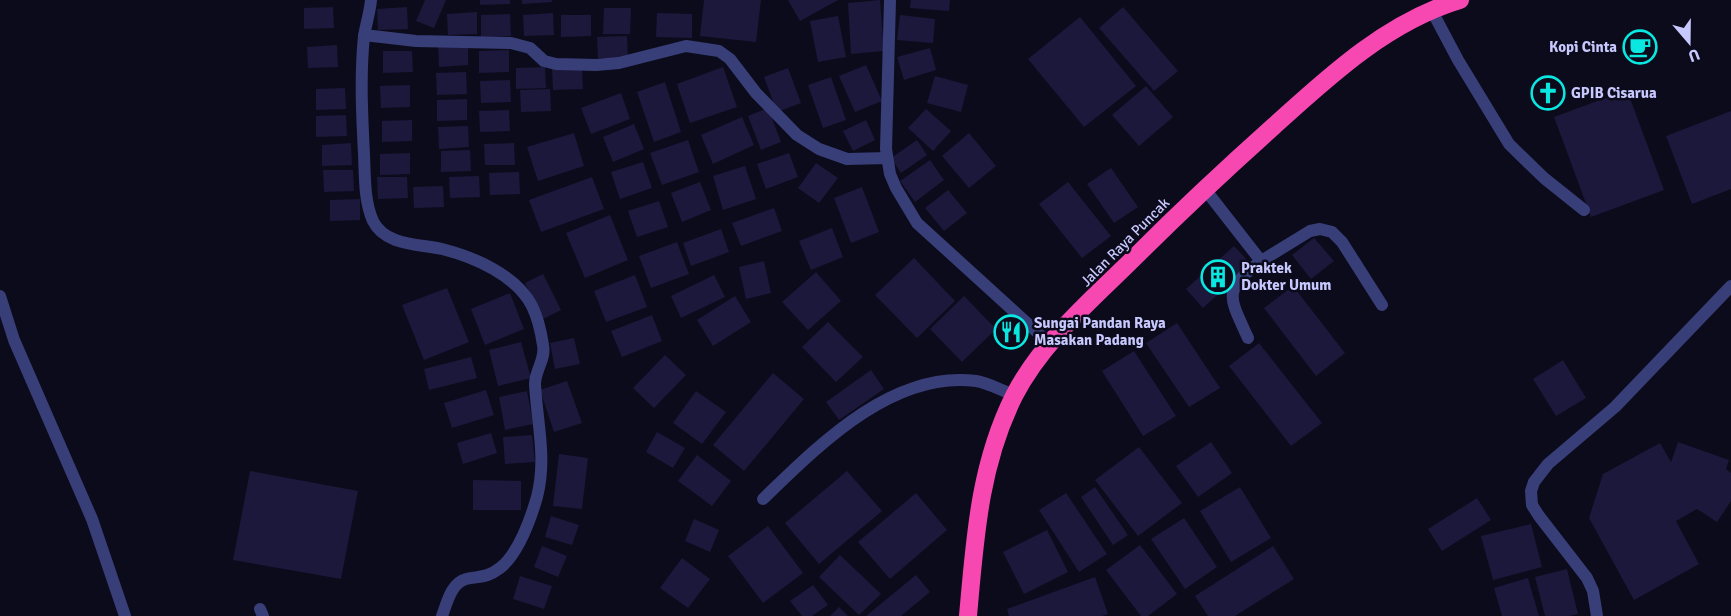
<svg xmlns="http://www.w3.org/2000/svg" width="1731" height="616" font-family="Signika,sans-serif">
  <rect width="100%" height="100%" fill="#0c0b1b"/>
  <path fill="#1b183b" d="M425 0H446L434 28 416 21Z
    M480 0H510V4L480 5Z
    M522 0H552V2L522 4Z
    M704 0H761L756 42 700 36Z
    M788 0H838L800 21Z
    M880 0 884 51 851 54 848 3Z
    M911 0H950L949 11 910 8Z
    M333 7 334 28 304 29V8Z
    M407 7 408 29 378 30 377 9Z
    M1123 7 1178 71 1154 91 1099 28Z
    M604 8H631L630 34H603Z
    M477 12V34L448 35 447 14Z
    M553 13 554 35 524 36 523 15Z
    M657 13 692 14V38L656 37Z
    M510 14 511 36 481 37V15Z
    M561 15H591V36L561 37Z
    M900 15 935 19 933 43 897 40Z
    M838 16 846 57 818 62 810 21Z
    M1080 17 1136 86 1084 127 1028 59Z
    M627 36 628 58H598L597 37Z
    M468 44V65L439 67 438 45Z
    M337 45 338 67 308 68 307 47Z
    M930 48 936 70 904 80 897 57Z
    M509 50V72L479 73V51Z
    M383 51H412L413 72 383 73Z
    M866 65 882 101 855 112 839 76Z
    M545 67 546 88 516 89V68Z
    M723 67 737 107 690 123 677 84Z
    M582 68 583 89 553 90 552 69Z
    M788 68 801 103 777 112 764 77Z
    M466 72 467 94 437 95 436 73Z
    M935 76 968 85 961 112 927 103Z
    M831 77 846 120 823 128 808 85Z
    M510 80 511 102 481 103 480 81Z
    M665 82 681 132 654 142 637 92Z
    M410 85V107L381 108 380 86Z
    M1146 86 1173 117 1139 146 1112 115Z
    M345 88 346 109 316 110V89Z
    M550 89 551 111 521 112 520 90Z
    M1627 90 1664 190 1591 217 1554 117Z
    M621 93 630 119 591 134 581 108Z
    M467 99V120L437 121V100Z
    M768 108 781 142 761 150 748 116Z
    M926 109 951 131 933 151 908 128Z
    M509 110 510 131 480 132 479 111Z
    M1731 111V189L1692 204 1666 136Z
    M346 115 347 136 316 137V116Z
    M742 117 754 145 713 164 701 135Z
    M412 120V141L382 142V121Z
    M866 120 875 140 853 151 843 131Z
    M634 124 644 149 613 162 603 137Z
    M468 126 469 147 439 149 438 127Z
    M574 133 584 166 538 181 527 147Z
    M969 133 996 166 969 188 942 156Z
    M688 140 699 172 662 185 650 153Z
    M917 140 927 155 901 173 891 158Z
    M351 143 352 165 322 166V145Z
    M514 143 515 165H485L484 144Z
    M470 150 471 171 441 172V151Z
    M410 153V174L380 175V154Z
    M789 153 798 177 766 189 757 164Z
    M930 160 944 180 915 202 900 181Z
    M643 162 652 188 620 199 611 172Z
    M816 163 838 178 819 203 798 188Z
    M745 166 756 199 723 210 713 176Z
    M1111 168 1138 207 1114 223 1087 184Z
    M323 170H353L354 191 324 192Z
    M519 172 520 194 490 195 489 173Z
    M479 176 480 197 450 198 449 177Z
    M377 177H407L408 198 378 199Z
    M592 177 604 209 541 232 529 200Z
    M700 182 711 210 682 222 671 193Z
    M1068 182 1111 236 1082 258 1039 204Z
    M443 186 444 207 414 208 413 187Z
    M862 187 879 232 851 243 834 198Z
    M948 190 967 213 944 231 925 208Z
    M360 199V220L330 221V200Z
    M659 201 668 227 637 237 628 211Z
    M774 208 782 231 741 246 732 223Z
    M610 215 628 260 585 278 566 233Z
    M832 228 843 257 811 270 799 241Z
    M721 229 729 252 691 266 683 243Z
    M1314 238 1334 261 1311 279 1292 255Z
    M677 242 689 274 651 288 639 256Z
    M1234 246 1251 264 1203 308 1186 289Z
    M914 258 955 301 917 338 875 295Z
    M764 261 771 293 746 299 739 267Z
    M816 272 841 301 808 330 782 302Z
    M543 274 561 310 543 319 525 283Z
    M635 275 647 307 606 322 594 291Z
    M714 275 725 297 681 318 671 296Z
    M1293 286 1345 353 1316 376 1264 308Z
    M447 288 469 342 424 360 402 305Z
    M510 293 524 329 485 345 471 309Z
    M735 296 751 322 713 346 697 320Z
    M964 296 996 329 962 362 930 329Z
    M652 315 662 341 622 357 611 331Z
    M828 322 863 357 836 382 802 347Z
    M1177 323 1220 388 1189 407 1146 343Z
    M574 338 580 364 555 369 550 343Z
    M521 342 531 378 498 386 489 350Z
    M1259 343 1322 423 1291 446 1229 366Z
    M1134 351 1176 416 1143 436 1102 371Z
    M665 355 686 375 654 408 633 388Z
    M471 357 477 378 429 390 424 369Z
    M1563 360 1586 398 1556 416 1533 379Z
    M871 370 884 389 839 420 826 402Z
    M773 373 804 399 744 471 713 445Z
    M567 381 582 423 554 432 540 390Z
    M486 390 494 415 452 428 444 403Z
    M527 391 533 424 505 430 499 397Z
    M696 391 726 412 702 444 673 423Z
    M657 432 685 448 673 468 646 452Z
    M491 433 497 453 463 464 457 443Z
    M532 435 535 462 505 464 503 437Z
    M1211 442 1232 473 1198 497 1176 466Z
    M1678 442 1729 460 1726 469 1731 473V501L1717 522 1697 509 1676 521 1699 564 1634 600 1589 518 1603 474 1660 443 1671 462Z
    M1139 447 1182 503 1138 536 1095 480Z
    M559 454 588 458 582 509 553 506Z
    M697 455 731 481 712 506 678 481Z
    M250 471 358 491 341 579 233 560Z
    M847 471 882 511 819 564 785 523Z
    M473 480 521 481V510H473Z
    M1095 487 1128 535 1113 545 1081 497Z
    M1240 487 1271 538 1231 562 1200 511Z
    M916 493 947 530 890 579 858 542Z
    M1066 493 1107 554 1079 572 1039 510Z
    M1477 498 1491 520 1442 551 1428 529Z
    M551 516 579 525 572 545 545 537Z
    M1184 518 1217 567 1185 589 1151 539Z
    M694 519 719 530 710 552 685 541Z
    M1531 524 1542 567 1493 580 1481 536Z
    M768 526 803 573 763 603 728 556Z
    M1047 530 1068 572 1024 594 1003 552Z
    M1140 545 1177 594 1148 616H1141L1106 570Z
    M542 546 567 556 558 577 534 567Z
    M1273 546 1294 579 1235 616H1208L1195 596Z
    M840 555 881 594 859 615 819 577Z
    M682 558 710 579 688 608 660 588Z
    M1567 569 1578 614 1569 616H1545L1535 577Z
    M916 575 930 592 901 616H866Z
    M520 576 552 586 544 609 513 599Z
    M1095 577 1108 614 1102 616H1009L1007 609Z
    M1528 578 1539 616H1502L1494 588Z
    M813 585 828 605 812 616H802L790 601Z
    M839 607 848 616H830Z"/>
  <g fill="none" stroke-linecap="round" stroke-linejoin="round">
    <path stroke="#383e78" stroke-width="12" d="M1432 11 1458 60 1509 144 1544 178 1584 210
      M1204 188 1261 261 1310 231 1320 229 1332 232 1342 242 1382 305
      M1248 338C1229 296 1222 291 1261 261
      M763 499C818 446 892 370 976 381 989 383 1002 391 1015 395
      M260 609 263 616"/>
    <path stroke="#383e78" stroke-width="12" d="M371 0C370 12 366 24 364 36 360 75 362 115 364 154 365 176 364 201 373 221 385 246 420 244 442 249 474 257 516 275 532 306 538 318 541 332 543 345 546 359 535 370 535 384 537 423 547 458 537 497 530 521 519 553 500 568 487 578 480 576 466 579 451 583 447 603 442 616
      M890 0 886 149 890 174 896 188 917 223 1049 343
      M364 35 416 41 511 43 530 48 544 61 556 64 596 65 619 63 686 46 719 51 730 59 756 93 797 135 819 149 847 159 887 158
      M0 296 14 340 92 519 125 616
      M1597 616 1593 591 1587 578 1539 516 1532 505 1531 491 1534 482 1548 464 1615 407 1731 286"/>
    <path stroke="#f748b2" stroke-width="18" d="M968 616C975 539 979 466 1014 396 1042 341 1093 299 1136 256 1181 211 1227 168 1274 126 1329 76 1387 22 1460 0"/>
  </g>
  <defs>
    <g id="cafe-ring" transform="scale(1.725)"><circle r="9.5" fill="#0c0b1b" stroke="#0ae6e0" stroke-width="1.5"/><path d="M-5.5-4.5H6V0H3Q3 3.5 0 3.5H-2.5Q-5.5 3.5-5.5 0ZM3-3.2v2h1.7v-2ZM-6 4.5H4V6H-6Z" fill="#0ae6e0"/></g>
    <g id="church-ring" transform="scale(1.725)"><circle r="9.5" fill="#0c0b1b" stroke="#0ae6e0" stroke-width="1.5"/><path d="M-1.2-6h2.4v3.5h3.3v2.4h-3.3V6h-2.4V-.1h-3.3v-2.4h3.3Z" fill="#0ae6e0"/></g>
    <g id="building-ring" transform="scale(1.725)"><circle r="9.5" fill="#0c0b1b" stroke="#0ae6e0" stroke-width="1.5"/><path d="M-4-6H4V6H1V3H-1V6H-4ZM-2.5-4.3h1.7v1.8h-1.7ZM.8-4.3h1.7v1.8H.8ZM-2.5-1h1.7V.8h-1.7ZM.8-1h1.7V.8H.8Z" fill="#0ae6e0"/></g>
    <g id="restaurant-ring" transform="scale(1.725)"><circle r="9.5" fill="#0c0b1b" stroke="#0ae6e0" stroke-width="1.5"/><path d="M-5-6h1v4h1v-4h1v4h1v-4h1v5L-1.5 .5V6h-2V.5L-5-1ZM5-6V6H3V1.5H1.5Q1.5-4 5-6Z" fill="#0ae6e0"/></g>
  </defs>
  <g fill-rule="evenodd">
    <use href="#cafe-ring" x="1640" y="47"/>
    <use href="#church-ring" x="1548" y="93"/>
    <use href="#building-ring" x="1218" y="277"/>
    <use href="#restaurant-ring" x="1011" y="332"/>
  </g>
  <g text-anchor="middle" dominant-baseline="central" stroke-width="5" stroke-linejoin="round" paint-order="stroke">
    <g font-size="15" font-weight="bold" fill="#c7c8fd" stroke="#0c0b1b" text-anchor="start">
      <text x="1617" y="47" text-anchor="end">Kopi Cinta</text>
      <text x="1571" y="93">GPIB Cisarua</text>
      <text x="1241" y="268">Praktek<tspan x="1241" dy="17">Dokter Umum</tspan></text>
      <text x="1034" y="323">Sungai Pandan Raya<tspan x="1034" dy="17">Masakan Padang</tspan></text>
    </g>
    <g font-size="15" fill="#c7c8fd" stroke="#0c0b1b">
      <text transform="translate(1125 242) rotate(-45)">Jalan Raya Puncak</text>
    </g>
  </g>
  <g transform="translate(1689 42) rotate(160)" stroke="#0c0b1b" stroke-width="4.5" paint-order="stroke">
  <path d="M0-4.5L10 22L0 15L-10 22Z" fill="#c7c8fd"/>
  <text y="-9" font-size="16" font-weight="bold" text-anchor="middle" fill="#c7c8fd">U</text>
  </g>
</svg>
